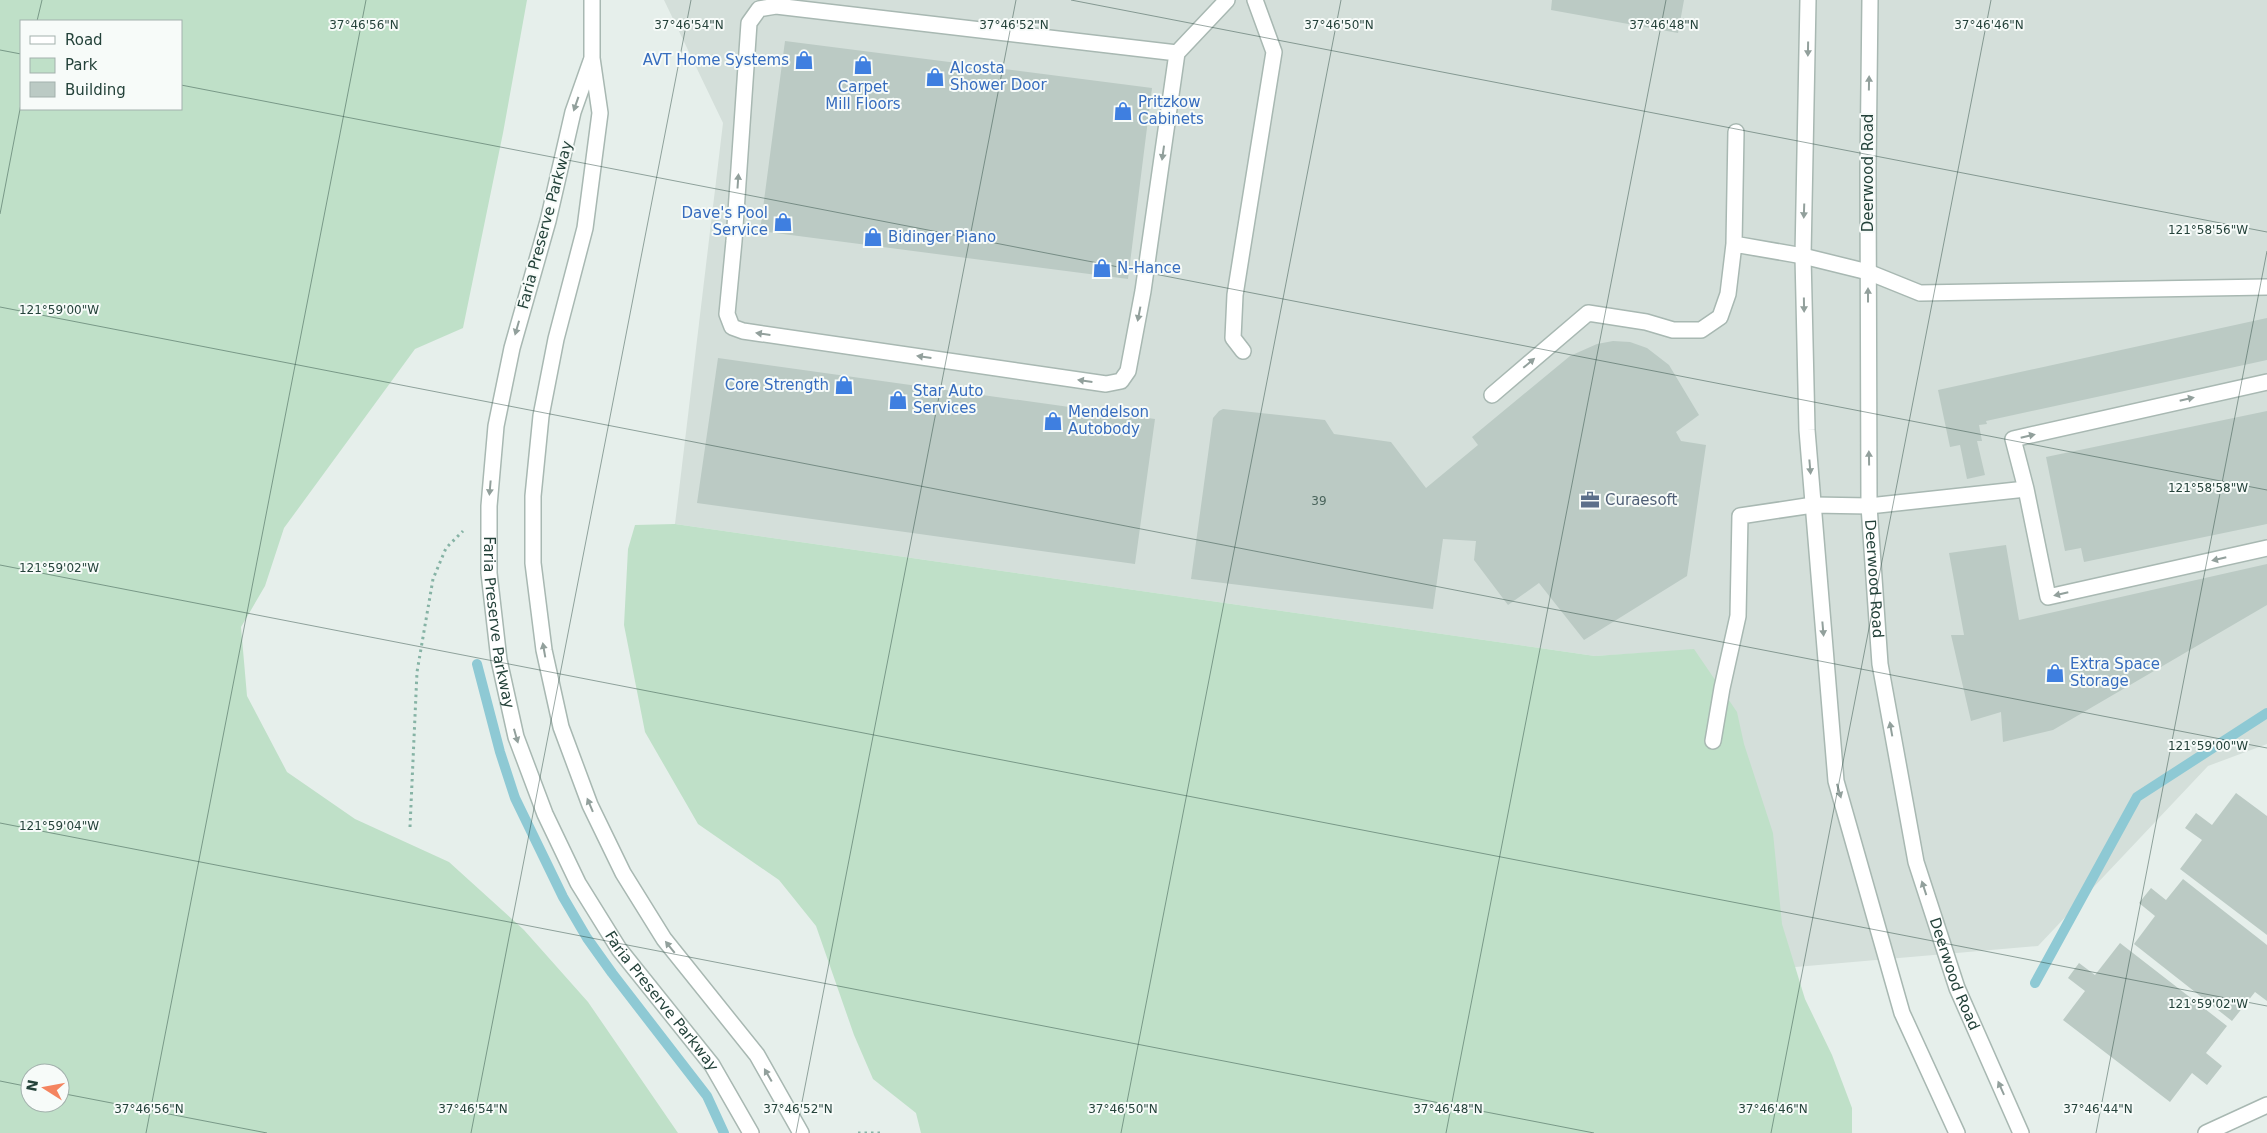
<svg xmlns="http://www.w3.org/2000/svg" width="2267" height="1133" font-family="'DejaVu Sans',sans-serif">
  <rect width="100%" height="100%" fill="#e6efeb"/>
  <path fill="#d4dfda" d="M664 0H2267V744L2208 766 2038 946 1784 968 1693 650 1595 656 675 524 723 123Z"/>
  <path fill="#bfe0c8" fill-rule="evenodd" d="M0 0H527L503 133 463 328 415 349 284 528 265 586 241 627 247 696 287 772 355 819 449 862 524 930 588 1002 678 1133H0ZM181 21V109H21V21ZM30 1073H60V1103H30Z
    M675 524 1595 656 1694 649 1737 712 1744 744 1773 833 1782 924 1805 999 1832 1055 1852 1108V1133H921L916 1113 873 1079 854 1035 816 926 779 880 698 824 645 732 624 625 628 549 635 525Z"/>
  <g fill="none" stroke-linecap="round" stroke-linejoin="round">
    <path stroke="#8ec9d4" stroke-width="10" d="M477 664 500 752 515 798 563 897 587 938 612 973 707 1096 724 1133
      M2035 983 2137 797 2267 713"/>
  </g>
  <path fill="#bbcac4" d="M1552 0H1684L1678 33 1551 10Z
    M785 41 1152 88 1128 279 760 231Z
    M2267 318V360L1986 421 1987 424 1979 425 1982 441H1977L1985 475 1967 479 1960 445 1950 447 1938 390Z
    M1613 341 1630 342 1647 348 1669 365 1699 415 1676 432 1681 441 1706 445 1687 576 1584 640 1539 583 1508 605 1474 560 1476 541 1443 539 1433 609 1191 579 1213 418 1219 411 1223 409 1325 420 1334 434 1391 442 1426 488 1478 445 1472 437 1570 356 1597 344Z
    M718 358 1155 419 1135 564 697 503Z
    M2267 411V524L2084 562 2081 548 2065 551 2046 457Z
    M2006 545 2019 620 2267 564V605L2053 730 2003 742 2001 712 1971 721 1951 635H1964L1949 553Z
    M2236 793 2267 816V935L2180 869 2202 840 2185 828 2196 813 2212 825Z
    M2183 879 2267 945V1001L2255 992 2232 1021 2134 944 2155 916 2139 903 2151 888 2166 900Z
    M2120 943 2227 1026 2206 1053 2222 1066 2207 1085 2192 1073 2170 1102 2063 1020 2085 991 2068 978 2079 963 2095 975Z"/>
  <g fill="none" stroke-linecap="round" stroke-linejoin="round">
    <g stroke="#a8b8b2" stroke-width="18">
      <path id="service" d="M1177 53 776 6 759 9 749 23 734 241 727 314 732 327 743 331 1106 384 1121 381 1128 371 1143 291 1177 53 1227 0
        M1734 244 1803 256 1868 272 1920 293 2267 287
        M1243 351 1233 338 1235 295 1242 251 1274 52 1255 0
        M2267 382 2013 439 2026 489 2048 597 2267 548
        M1492 395 1588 313 1646 322 1673 330H1701L1720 317 1728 294 1734 244 1736 132
        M1713 741 1722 688 1738 616 1740 516 1813 505 1869 506 2026 489"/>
    </g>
    <g stroke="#a8b8b2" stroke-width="18">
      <path id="minor" d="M2206 1133 2267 1105"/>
    </g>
    <g stroke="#a8b8b2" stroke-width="18">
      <g id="tertiary">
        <path d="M592 0V58L600 113 585 228 556 339 541 416 533 496V563L544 650 561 727 590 805 623 873 664 939 757 1055 801 1133"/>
        <path d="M1808 0 1803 256 1807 430 1836 781 1902 1013 1957 1133"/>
        <path id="s1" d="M1870 0 1868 169 1869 506 1880 664 1916 862 1957 988 2021 1133"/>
        <path id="s2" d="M591 61 573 112 548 221 512 348 496 426 489 506V573L499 660 516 737 545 814 578 883 619 949 712 1065 751 1133"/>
      </g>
    </g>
    <path stroke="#86b3a5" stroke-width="3" stroke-dasharray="2.5 4" stroke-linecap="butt" d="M410 827 417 672 433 579 446 548 463 531
      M858 1133H883"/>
    <use href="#service" stroke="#fff" stroke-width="15"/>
    <use href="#minor" stroke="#fff" stroke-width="15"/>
    <use href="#tertiary" stroke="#fff" stroke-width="15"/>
  </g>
  <defs><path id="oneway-solid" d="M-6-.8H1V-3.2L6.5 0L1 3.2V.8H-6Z" transform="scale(1.25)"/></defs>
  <g fill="#92a09c">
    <use href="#oneway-solid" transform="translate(1808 49) rotate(91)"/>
    <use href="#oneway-solid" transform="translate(1869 83) rotate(-89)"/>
    <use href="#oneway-solid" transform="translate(576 104) rotate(109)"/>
    <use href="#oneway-solid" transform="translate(1163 153) rotate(98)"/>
    <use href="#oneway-solid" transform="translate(738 181) rotate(-86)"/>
    <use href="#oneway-solid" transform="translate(1804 211) rotate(92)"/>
    <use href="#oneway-solid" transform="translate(1868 295) rotate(-90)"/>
    <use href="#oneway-solid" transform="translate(1804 305) rotate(89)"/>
    <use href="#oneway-solid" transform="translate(1139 314) rotate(101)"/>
    <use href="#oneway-solid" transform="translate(517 328) rotate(106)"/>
    <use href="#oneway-solid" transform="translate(763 334) rotate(-172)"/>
    <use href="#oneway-solid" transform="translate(924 357) rotate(-172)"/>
    <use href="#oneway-solid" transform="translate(1529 363) rotate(-40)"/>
    <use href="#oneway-solid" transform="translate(1085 381) rotate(-172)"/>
    <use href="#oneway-solid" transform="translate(2187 399) rotate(-13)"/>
    <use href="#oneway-solid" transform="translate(2028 436) rotate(-13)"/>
    <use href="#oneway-solid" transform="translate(1869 458) rotate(-91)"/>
    <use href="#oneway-solid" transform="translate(1810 467) rotate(85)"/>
    <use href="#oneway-solid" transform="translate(490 488) rotate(95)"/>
    <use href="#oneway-solid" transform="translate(2219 559) rotate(167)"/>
    <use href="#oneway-solid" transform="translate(2061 594) rotate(167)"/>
    <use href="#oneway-solid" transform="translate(1823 629) rotate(85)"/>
    <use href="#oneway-solid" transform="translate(544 650) rotate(-100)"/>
    <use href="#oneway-solid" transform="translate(1891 729) rotate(-100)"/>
    <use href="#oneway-solid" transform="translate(516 736) rotate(74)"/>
    <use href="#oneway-solid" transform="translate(1839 791) rotate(74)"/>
    <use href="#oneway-solid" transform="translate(590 805) rotate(-113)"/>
    <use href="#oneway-solid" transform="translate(1924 888) rotate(-108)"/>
    <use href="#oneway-solid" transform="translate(670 947) rotate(-129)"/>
    <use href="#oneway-solid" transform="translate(768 1075) rotate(-120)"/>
    <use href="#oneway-solid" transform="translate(2001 1088) rotate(-114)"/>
  </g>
  <path fill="none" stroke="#24423a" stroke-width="1" stroke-opacity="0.45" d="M1071 0 2267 232M37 21 42 0M0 50 21 54M181 85 2267 490M0 214 21 104M0 307 2267 748M0 565 2267 1006M0 823 1594 1133M0 1081 30 1087M60 1093 267 1133M146 1133 366 0M471 1133 691 0M796 1133 1016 0M1121 1133 1341 0M1446 1133 1666 0M1771 1133 1991 0M2096 1133 2267 251"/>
  <defs>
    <g id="shop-bare" transform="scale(1.5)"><path d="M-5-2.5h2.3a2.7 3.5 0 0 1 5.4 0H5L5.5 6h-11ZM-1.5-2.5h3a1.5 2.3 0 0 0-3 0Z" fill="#3f7fe0" stroke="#f7fbf9" stroke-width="2.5" paint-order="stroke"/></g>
    <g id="office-bare" transform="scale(1.5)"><path d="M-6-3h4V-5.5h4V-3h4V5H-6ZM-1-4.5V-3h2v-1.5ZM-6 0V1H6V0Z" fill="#5c6f8a" stroke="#f7fbf9" stroke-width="2.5" paint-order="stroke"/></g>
  </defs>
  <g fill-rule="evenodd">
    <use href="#shop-bare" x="804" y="60"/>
    <use href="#shop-bare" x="863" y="65"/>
    <use href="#shop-bare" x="935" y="77"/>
    <use href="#shop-bare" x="1123" y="111"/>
    <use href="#shop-bare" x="783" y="222"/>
    <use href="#shop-bare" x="873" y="237"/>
    <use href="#shop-bare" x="1102" y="268"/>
    <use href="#shop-bare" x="844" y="385"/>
    <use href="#shop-bare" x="898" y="400"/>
    <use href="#shop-bare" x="1053" y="421"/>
    <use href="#office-bare" x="1590" y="500"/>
    <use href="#shop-bare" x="2055" y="673"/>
  </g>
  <g text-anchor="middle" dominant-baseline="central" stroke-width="4" stroke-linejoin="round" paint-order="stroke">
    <g font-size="12" fill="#4a645c">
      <text x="1319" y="501">39</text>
    </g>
    <g font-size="15" fill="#366cbe" stroke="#f7fbf9" text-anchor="start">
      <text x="789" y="60" text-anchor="end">AVT Home Systems</text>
      <text x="950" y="68">Alcosta<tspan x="950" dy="17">Shower Door</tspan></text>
      <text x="863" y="87" text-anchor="middle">Carpet<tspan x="863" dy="17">Mill Floors</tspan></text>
      <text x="1138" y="102">Pritzkow<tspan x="1138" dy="17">Cabinets</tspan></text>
      <text x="768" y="213" text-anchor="end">Dave's Pool<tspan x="768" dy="17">Service</tspan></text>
      <text x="888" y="237">Bidinger Piano</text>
      <text x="1117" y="268">N-Hance</text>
      <text x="829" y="385" text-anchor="end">Core Strength</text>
      <text x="913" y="391">Star Auto<tspan x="913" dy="17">Services</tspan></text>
      <text x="1068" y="412">Mendelson<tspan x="1068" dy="17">Autobody</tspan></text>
      <text x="2070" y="664">Extra Space<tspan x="2070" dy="17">Storage</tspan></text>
    </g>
    <g font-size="15" fill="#24423a" stroke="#f7fbf9">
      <text transform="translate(1868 173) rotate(-90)">Deerwood Road</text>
      <text transform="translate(545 225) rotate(-75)">Faria Preserve Parkway</text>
      <text stroke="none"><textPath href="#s1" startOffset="579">Deerwood Road</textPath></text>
      <text stroke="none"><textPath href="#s2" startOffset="575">Faria Preserve Parkway</textPath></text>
      <text stroke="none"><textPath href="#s1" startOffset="984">Deerwood Road</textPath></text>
      <text stroke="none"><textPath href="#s2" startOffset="995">Faria Preserve Parkway</textPath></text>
    </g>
    <g font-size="15" fill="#4e5e75" stroke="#f7fbf9" text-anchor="start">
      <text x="1605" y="500">Curaesoft</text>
    </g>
  </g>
  <g font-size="12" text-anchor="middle" fill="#24423a" stroke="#f7fbf9" stroke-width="4" stroke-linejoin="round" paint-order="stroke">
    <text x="364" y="29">37°46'56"N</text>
    <text x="689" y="29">37°46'54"N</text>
    <text x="1014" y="29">37°46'52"N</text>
    <text x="1339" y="29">37°46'50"N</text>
    <text x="1664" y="29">37°46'48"N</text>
    <text x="1989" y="29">37°46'46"N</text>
    <text x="2208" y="234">121°58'56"W</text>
    <text x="59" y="314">121°59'00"W</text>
    <text x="2208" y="492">121°58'58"W</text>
    <text x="59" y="572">121°59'02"W</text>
    <text x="2208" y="750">121°59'00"W</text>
    <text x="59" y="830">121°59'04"W</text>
    <text x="2208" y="1008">121°59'02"W</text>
    <text x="149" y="1113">37°46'56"N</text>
    <text x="473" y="1113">37°46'54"N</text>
    <text x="798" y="1113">37°46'52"N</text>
    <text x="1123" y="1113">37°46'50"N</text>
    <text x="1448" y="1113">37°46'48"N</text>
    <text x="1773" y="1113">37°46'46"N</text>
    <text x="2098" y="1113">37°46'44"N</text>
  </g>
  <rect x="20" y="20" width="162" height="90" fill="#f7fbf9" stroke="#a3b1ad"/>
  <rect x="30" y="36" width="25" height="8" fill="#ffffff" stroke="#a3b1ad"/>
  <text x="65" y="45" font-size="15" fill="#24423a">Road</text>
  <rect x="30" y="58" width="25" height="15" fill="#bfe0c8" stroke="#a3b1ad"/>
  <text x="65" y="70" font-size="15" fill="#24423a">Park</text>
  <rect x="30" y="82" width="25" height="15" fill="#bbcac4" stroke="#a3b1ad"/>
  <text x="65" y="95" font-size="15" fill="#24423a">Building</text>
  <g transform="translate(45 1088) rotate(281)"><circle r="24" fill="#f7fbf9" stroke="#a3b1ad"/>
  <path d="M0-4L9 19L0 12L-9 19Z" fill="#f4845f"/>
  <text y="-8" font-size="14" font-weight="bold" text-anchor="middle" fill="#24423a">N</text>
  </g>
</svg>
